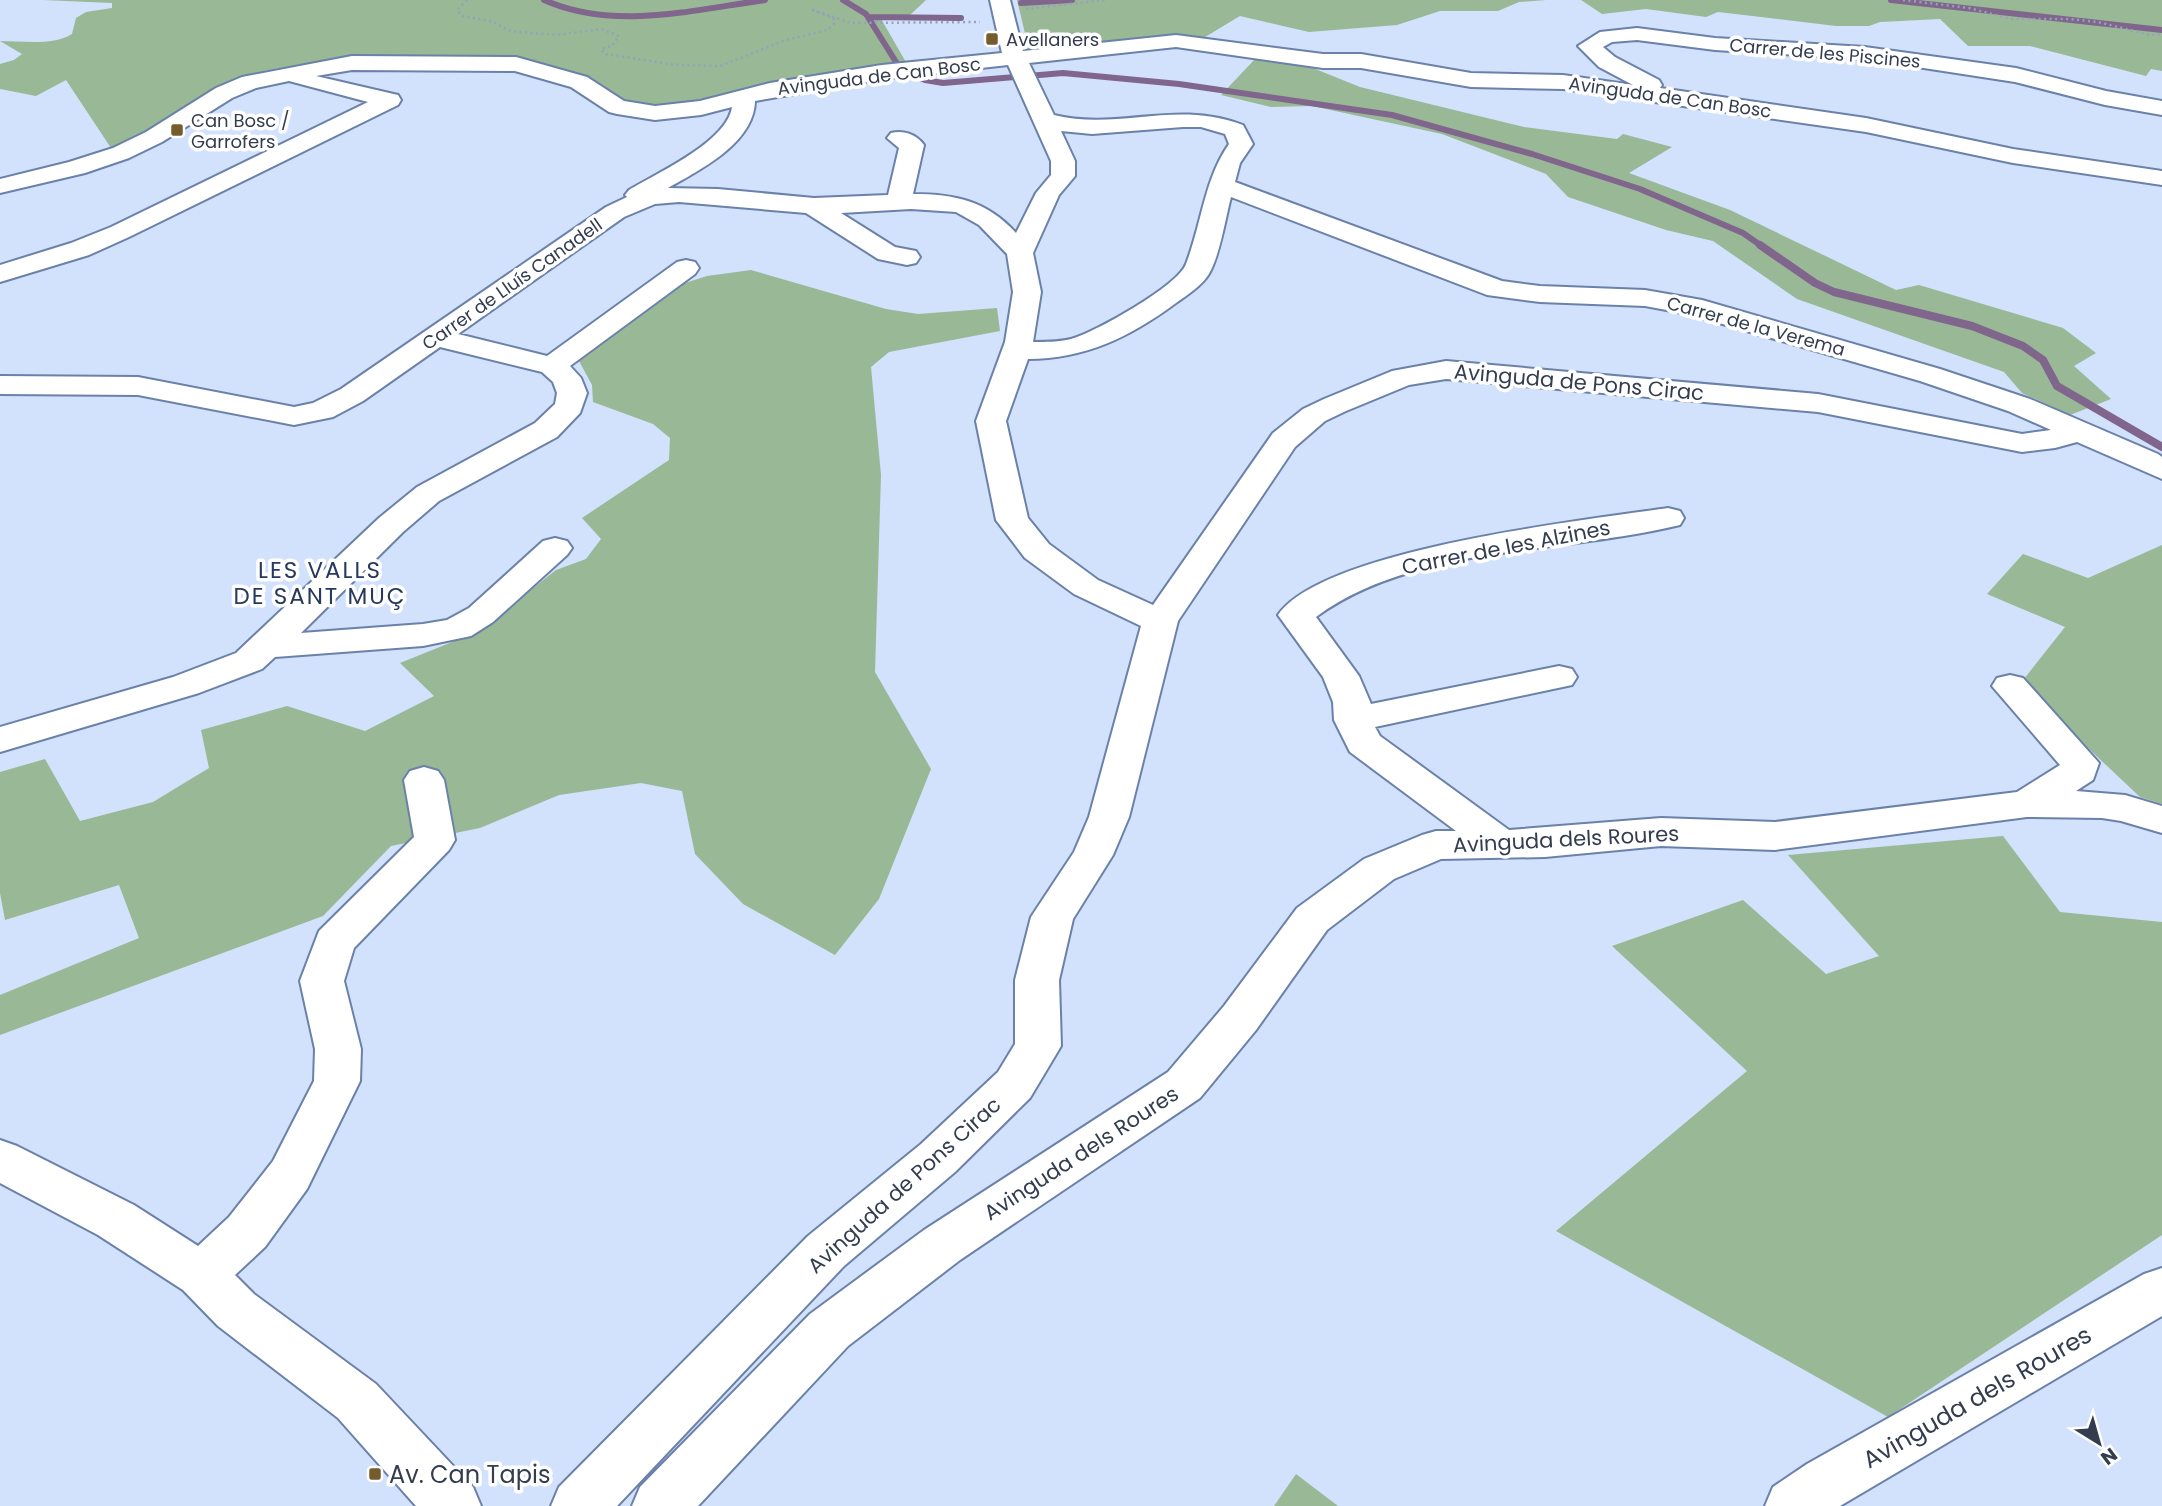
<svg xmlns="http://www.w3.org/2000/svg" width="2162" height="1506" font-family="Poppins,sans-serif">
  <rect width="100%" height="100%" fill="#d2e1fc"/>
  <path fill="#99b896" d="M43 0H926L910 15 880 17 907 64 696 104 650 108 621 99 603 85 566 71 533 63 332 61 274 69 205 94 113 151 66 80 36 96 0 89V64L14 60 22 54 0 41C22 41 53 46 72 34L76 18 86 12 112 8V3Z
    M1017 0H1546L1519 2 1498 11H1440L1397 25 1309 32 1240 16 1205 37H1165L1029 50Z
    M1581 0H2162V71L2151 69 2146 76 2030 46H1968L1940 19 1880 22 1869 26H1836L1718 12 1706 17 1646 9 1602 14Z
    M1256 58 1298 62 1360 87 1524 127 1617 139 1623 134 1672 147 1629 173 1730 210 1896 290 1919 285 2063 328 2096 353 2074 366 2111 399 2070 415 2022 393 2004 372 1797 299 1713 241 1666 230 1568 197 1546 174 1442 134 1312 106 1271 107 1221 95Z
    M751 270 886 309 918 314 997 308 1000 331 889 352 871 367 881 475 875 672 931 769 879 899 835 955 743 904 695 854 682 791 641 783 559 795 480 828 391 846 323 916 0 1035V995L139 938 119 885 5 920 0 893V772L45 759 80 821 153 802 209 768 201 730 287 706 365 731 434 696 400 663 477 632 556 570 586 559 601 539 582 518 669 460 670 438 653 424 593 402 592 385 579 361 685 283 707 276Z
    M2162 545V804L2140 797 2020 684 2065 627 1987 594 2023 554 2088 578Z
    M2003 836 2060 912 2162 922V1235L1888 1417 1556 1231 1747 1071 1612 946 1743 900 1826 974 1879 956 1788 855Z
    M1296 1474 1338 1506H1274Z"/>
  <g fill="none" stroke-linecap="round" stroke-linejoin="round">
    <path stroke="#80658d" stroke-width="6" d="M544 0C614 31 692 10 765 0
      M843 0 866 14 896 62
      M1891 0 2162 30
      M1021 3 1072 0
      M868 17 961 18
      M910 73 925 80 943 83 1063 73 1179 84 1392 115 1532 154 1640 189 1743 233 1763 247"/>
    <path stroke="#80658d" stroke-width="8" d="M1760 245 1815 283 1834 292 1972 326 2023 346 2043 360 2057 386 2162 447"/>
    <g stroke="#6a81a9" stroke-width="4">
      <path id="minor" d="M990 0H1010L1023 51 1176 35 1323 54H1361L1471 73 1563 75 1633 85 1599 67 1578 46 1600 32 1637 28 1715 38 1865 47 2016 68 2106 91 2162 101V115L2105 105 2015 82 1865 59 1715 50 1637 40 1612 42 1603 47 1615 57 1659 80 1662 85 1660 88 1866 118 2013 149 2162 171V185L2013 163 1866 132 1563 89 1471 87 1361 68H1323L1176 47 1029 63 1054 115C1119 131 1175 99 1243 125L1253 144 1240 163 1235 182 1502 281 1540 286 1645 290 1702 300 1940 369 2030 399 2158 454 2162 457V479L2077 442 2055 448 2022 452 1818 412 1446 379 1409 385 1346 411 1325 421 1295 447 1178 621 1129 817 1113 855 1073 919 1059 980 1061 1046 1030 1098 955 1172 844 1266 617 1506H551L559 1487 808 1236 921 1144 998 1072 1015 1044V980L1031 917 1074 852 1089 817 1141 626 1074 594 1025 558 996 520 976 421 1005 342 1013 292 1007 254 979 225 956 212 911 209 841 213 895 247 916 251 920 257 916 263 907 265 878 259 806 213 679 202 655 204 624 217 458 334 547 356 677 262 686 260 695 262 699 268 695 274 570 366 581 378 587 393 580 413 557 437 439 501 403 532 301 633 423 624 447 620 469 608 543 541 555 538 567 541 572 548 567 555 493 622 471 636 423 646 275 657 262 669 199 693 0 752V727L173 677 236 653 379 518 417 487 535 423 555 404 557 393 553 382 542 372 440 347 363 401 333 417 294 425 138 395 0 394V376L138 377 294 407 313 403 341 389 606 207 627 197 625 195 629 190C657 173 727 142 732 107L701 115 655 120 617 114 609 112 571 87 515 71 352 70 316 76 398 95 401 100 398 105 129 237 89 255 0 282V265L71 243 111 227 368 102 289 81 256 88 232 98 162 142 129 158 85 173 0 193V179L69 162 113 148 146 132 216 88 242 77 352 56 516 57 587 77 624 101 655 106 700 101 770 83 882 65 1002 53ZM1008 65 1051 161V175L1036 193 1016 233C987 201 955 194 913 194L924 145C916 134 903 130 891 133L887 138 899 148 888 195 814 198 718 189 668 188C700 170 754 143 755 101L882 79ZM1183 127H1201L1225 134 1229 144C1204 180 1202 223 1186 264 1178 286 1094 333 1071 339 1059 342 1046 342 1033 342L1041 292 1033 253 1059 195 1075 176V161L1061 131 1092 134ZM1231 197 1487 295 1540 302 1645 306 1688 314 1920 381 2008 411 2051 430 2022 434 1818 394 1446 361 1392 371 1324 399 1303 409 1273 433 1153 605 1098 580 1049 544 1028 518 1006 421 1028 359C1085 359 1130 337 1176 303 1187 295 1205 284 1211 270 1221 249 1225 220 1231 197Z
        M1668 508 1680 511 1684 518 1680 525C1566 553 1413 545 1316 617L1359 676 1371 704 1559 666 1572 669 1577 677 1572 685 1375 727 1380 736 1509 830 1661 818 1775 822 2017 792 2060 765 1992 686 1997 678 2010 675 2023 678 2099 763 2093 780 2076 791 2125 795 2162 806V833L2121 821 2102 818 2027 817 1775 850 1661 846 1545 857 1441 859 1394 879 1327 930 1256 1030 1200 1098 960 1260 848 1346 698 1506H632L640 1487 810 1314 924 1230 1168 1072 1224 1006 1297 908 1364 859 1422 835 1436 831H1456L1350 752 1334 720 1333 702 1323 677 1278 615C1324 549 1586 520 1668 508Z
        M424 767 438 771 444 780 455 840 449 850 354 948 344 981 361 1049 360 1081 307 1189 265 1247 235 1275 254 1294 376 1384 473 1487 481 1506H416L338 1418 218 1326 183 1290 98 1235 0 1183V1140L17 1146 134 1205 198 1246 229 1217 273 1161 314 1081 315 1049 300 981 319 931 414 837 404 780 410 771Z
        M2162 1268V1316L1840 1506H1765L1773 1487 1807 1464 2144 1274Z"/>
    </g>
    <path stroke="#95a2b9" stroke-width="2.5" stroke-dasharray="2 3.5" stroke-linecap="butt" d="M467 0 457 10 462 16 491 21 510 31 557 35 601 29 619 36 612 46 601 49 605 54 676 65 720 66 786 40 827 30 835 23 833 18 813 10 851 23 980 22
      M1903 0 1969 8 2011 19H2070L2098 22 2150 35 2162 34
      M1026 9 1106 0"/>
    <use href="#minor" fill="#fff" fill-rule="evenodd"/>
  </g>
  <g fill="#755c2d" stroke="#fff" stroke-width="2.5">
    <rect x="985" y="32" width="14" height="14" rx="3.5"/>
    <rect x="170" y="123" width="14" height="14" rx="3.5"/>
    <rect x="368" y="1467" width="14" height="14" rx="3.5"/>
  </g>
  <g text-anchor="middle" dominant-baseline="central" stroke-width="7" stroke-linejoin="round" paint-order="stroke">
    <g font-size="18" fill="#333d4f" stroke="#fff" text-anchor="start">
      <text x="1006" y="39">Avellaners</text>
      <text x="191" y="120">Can Bosc /<tspan x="191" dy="21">Garrofers</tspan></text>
    </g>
    <g font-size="18" fill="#333d4f" stroke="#fff">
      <text transform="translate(1825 53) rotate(5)">Carrer de les Piscines</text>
      <text transform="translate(879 76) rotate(-7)">Avinguda de Can Bosc</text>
      <text transform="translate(1670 97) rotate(8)">Avinguda de Can Bosc</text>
      <text transform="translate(512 284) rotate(-35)">Carrer de Lluís Canadell</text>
      <text transform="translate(1756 326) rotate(15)">Carrer de la Verema</text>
    </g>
    <g font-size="21" fill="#333d4f" stroke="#fff">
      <text transform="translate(1579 382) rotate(5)">Avinguda de Pons Cirac</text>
      <text transform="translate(1506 547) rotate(-11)">Carrer de les Alzines</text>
      <text transform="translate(1566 839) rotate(-3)">Avinguda dels Roures</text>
      <text transform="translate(1081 1153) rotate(-33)">Avinguda dels Roures</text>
      <text transform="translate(904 1185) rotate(-42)">Avinguda de Pons Cirac</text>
    </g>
    <g font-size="23" letter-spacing="2" fill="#273a5d" stroke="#fff">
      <text x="320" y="570">LES VALLS<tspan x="320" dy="26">DE SANT MUÇ</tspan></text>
    </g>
    <g font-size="24" fill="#333d4f" stroke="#fff">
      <text transform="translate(1977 1397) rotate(-30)">Avinguda dels Roures</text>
    </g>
    <g font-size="24" fill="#333d4f" stroke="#fff" text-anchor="start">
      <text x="389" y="1474">Av. Can Tapis</text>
    </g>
  </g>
  <g transform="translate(2099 1443) rotate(143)" stroke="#ffffff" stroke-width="5" paint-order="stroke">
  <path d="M0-5L12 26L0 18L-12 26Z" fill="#333d4f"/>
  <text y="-10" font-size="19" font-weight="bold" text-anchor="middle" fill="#333d4f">N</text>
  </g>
</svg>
